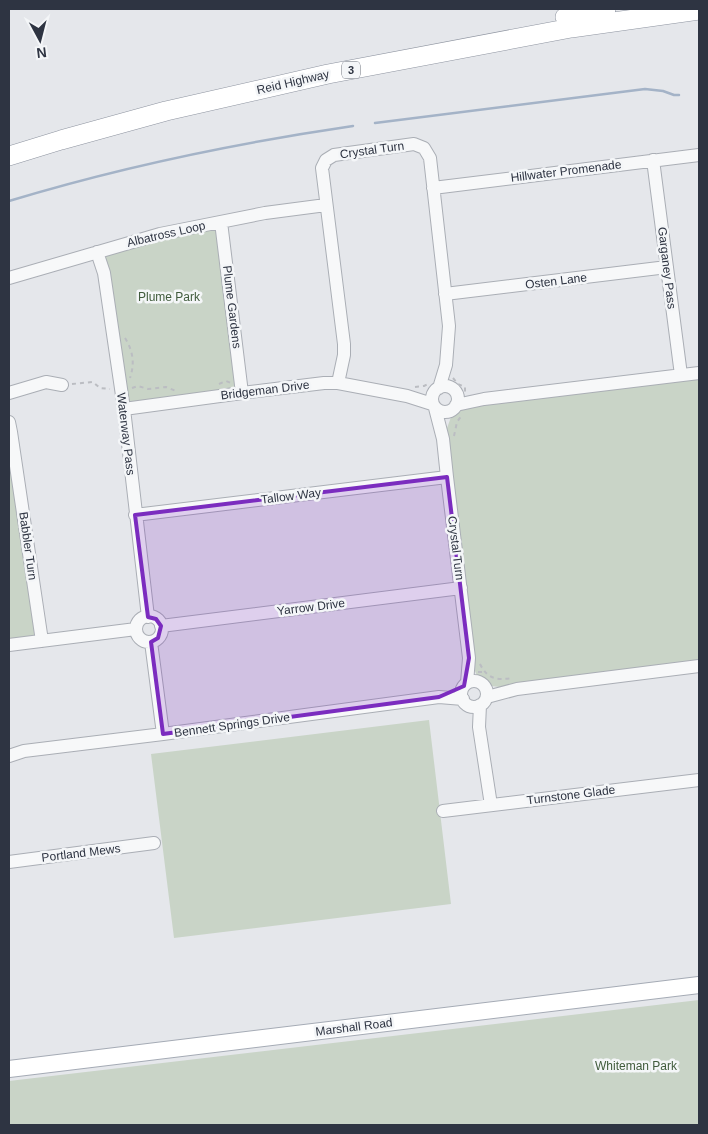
<svg xmlns="http://www.w3.org/2000/svg" width="708" height="1134" font-family="Arial,sans-serif">
  <rect width="100%" height="100%" fill="#e5e7eb"/>
  <path fill="#c9d4c7" d="M221 222 242 393 124 409 97 252Z
    M699 373V666L517 689 483 685 480 682 469 658 443 439 454 409Z
    M9 422 42 641 9 645Z
    M429 720 451 904 174 938 151 754Z
    M699 1000V1125H9V1081Z"/>
  <g fill="none" stroke-linecap="round" stroke-linejoin="round">
    <path stroke="#a4b3c7" stroke-width="2.5" d="M375 123 645 89 663 91 674 95H679
      M9 201C121 167 237 143 353 126"/>
    <g stroke="#aaaeb5" stroke-width="14">
      <path id="minor" d="M653 160 681 375
        M433 188 699 155
        M221 222 242 393
        M97 252 104 273 124 409 148 617
        M9 278 160 234 265 213 326 205
        M445 294 667 267
        M338 383 344 355V344L322 168 326 160 334 155 414 144 424 148 430 158 449 326 446 365 439 388
        M432 399a13 13 0 1 1 26 0a13 13 0 1 1-26 0Z
        M9 393 46 382 62 385
        M456 405 484 399 699 373
        M435 408 443 439 447 477 469 658 467 683
        M124 409 242 393 324 383H338L407 396 432 404
        M9 422 11 432 42 641
        M135 515 447 477
        M136 629a13 13 0 1 1 26 0a13 13 0 1 1-26 0Z
        M161 626 461 588
        M151 642 163 734
        M9 645 136 629
        M461 694a13 13 0 1 1 26 0a13 13 0 1 1-26 0Z
        M487 697 517 689 699 666
        M480 705 479 727 491 805
        M9 756 24 751 163 734 439 697 463 699
        M443 811 699 780
        M9 862 154 843"/>
    </g>
    <g stroke="#a5abb5" stroke-width="18">
      <path id="major" d="M9 1069 699 985"/>
    </g>
    <g stroke="#8e94a0" stroke-width="20">
      <path id="highway" d="M565 17 606 9
        M9 156 61 140 166 111 328 74 571 28 699 10"/>
    </g>
    <path stroke="#bbbdc2" stroke-width="2" stroke-dasharray="4 4" stroke-linecap="butt" d="M125 338C133 351 135 363 130 378
      M453 378 458 384 465 387V392
      M72 384 93 382 100 388 110 389
      M219 384 226 381 231 383
      M415 387 424 386 430 383
      M132 388 138 386 148 389 166 387 176 391
      M454 436 457 422 462 415
      M480 664C488 680 497 680 513 678
      M478 672H485"/>
    <use href="#minor" stroke="#f7f8f9" stroke-width="12"/>
    <use href="#major" stroke="#fff" stroke-width="16"/>
    <use href="#highway" stroke="#fff" stroke-width="19"/>
  </g>
  <path fill="#7b2cbf" fill-opacity="0.2" stroke="#7b2cbf" stroke-width="4" stroke-linejoin="round" d="M447 477 469 658 464 686 439 697 163 734 151 642 158 638 161 626 156 619 148 617 135 515Z"/>
  <g text-anchor="middle" dominant-baseline="central" stroke-width="5" stroke-linejoin="round" paint-order="stroke">
    <rect fill="#f4f6f8" stroke="#696e79" stroke-width="1" x="342" y="61.5" width="18" height="17" rx="4"/>
    <g font-size="11" font-weight="bold" fill="#2e3442">
      <text x="351" y="70">3</text>
    </g>
    <g font-size="12" fill="#2e3442" stroke="#f4f6f8">
      <text transform="translate(293 82) rotate(-13)">Reid Highway</text>
      <text transform="translate(372 150) rotate(-8)">Crystal Turn</text>
      <text transform="translate(566 171) rotate(-7)">Hillwater Promenade</text>
      <text transform="translate(166 234) rotate(-13)">Albatross Loop</text>
      <text transform="translate(667 268) rotate(83)">Garganey Pass</text>
      <text transform="translate(556 281) rotate(-7)">Osten Lane</text>
      <text transform="translate(232 307) rotate(83)">Plume Gardens</text>
      <text transform="translate(265 390) rotate(-7)">Bridgeman Drive</text>
      <text transform="translate(126 434) rotate(83)">Waterway Pass</text>
      <text transform="translate(291 496) rotate(-7)">Tallow Way</text>
      <text transform="translate(28 546) rotate(82)">Babbler Turn</text>
      <text transform="translate(456 548) rotate(83)">Crystal Turn</text>
      <text transform="translate(311 607) rotate(-7)">Yarrow Drive</text>
      <text transform="translate(232 725) rotate(-8)">Bennett Springs Drive</text>
      <text transform="translate(571 795) rotate(-7)">Turnstone Glade</text>
      <text transform="translate(81 853) rotate(-7)">Portland Mews</text>
      <text transform="translate(354 1027) rotate(-7)">Marshall Road</text>
    </g>
    <g font-size="12" fill="#415c3d" stroke="#f4f6f8">
      <text x="169" y="297">Plume Park</text>
      <text x="636" y="1066">Whiteman Park</text>
    </g>
  </g>
  <rect width="708" height="1134" fill="none" stroke="#2e3442" stroke-width="20"/>
  <g transform="translate(40 40) rotate(173)" stroke="#f4f6f8" stroke-width="4" paint-order="stroke">
  <path d="M0-4L9 19L0 12L-9 19Z" fill="#2e3442"/>
  <text y="-8" font-size="14" font-weight="bold" text-anchor="middle" fill="#2e3442">N</text>
  </g>
</svg>
